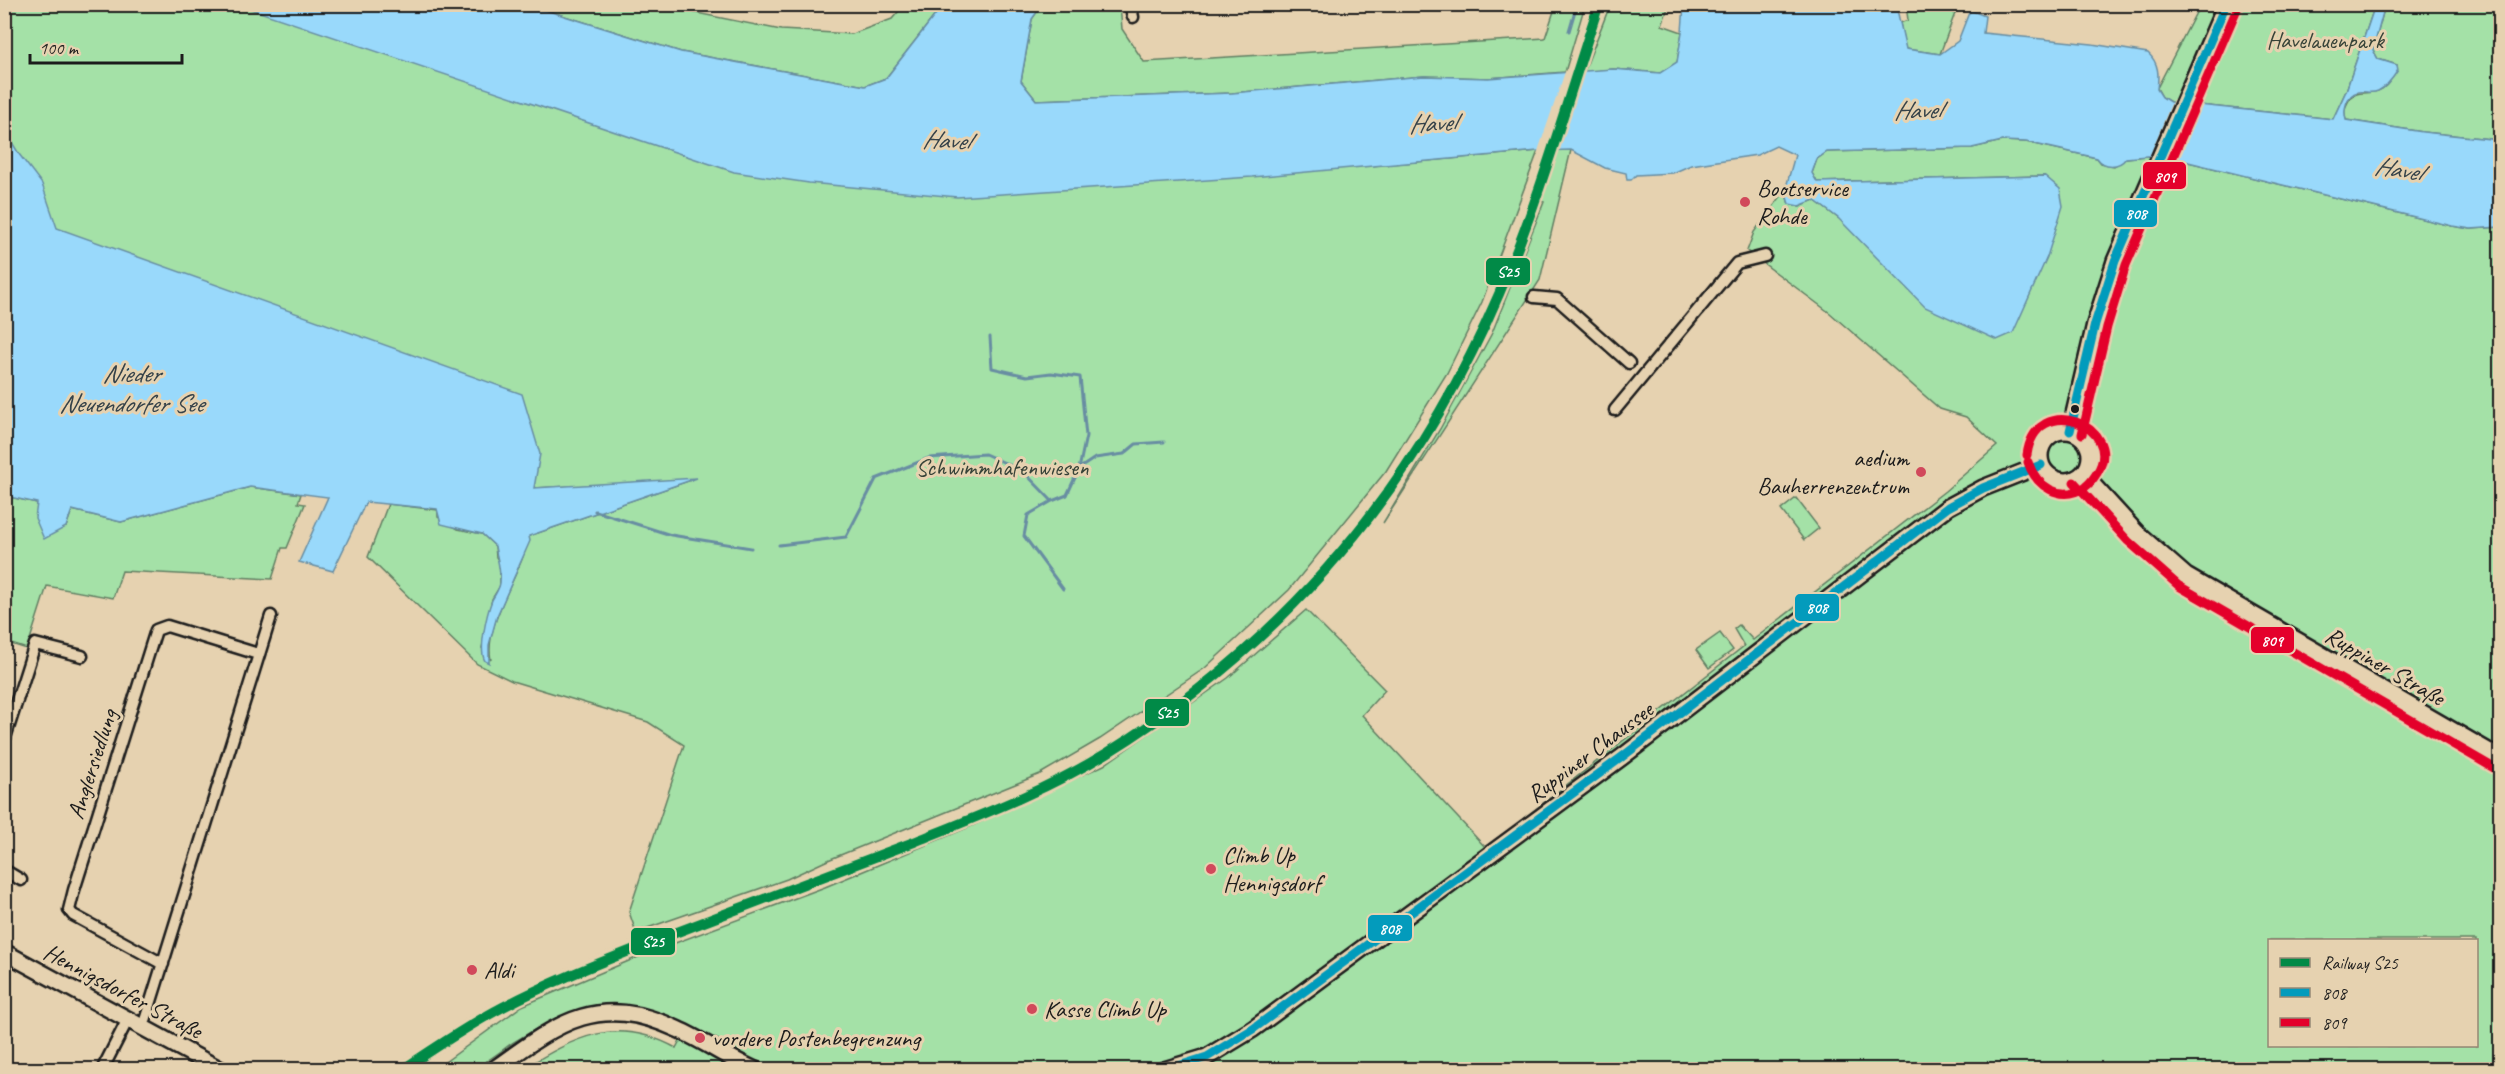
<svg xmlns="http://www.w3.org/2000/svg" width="2505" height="1074" font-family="Caveat,sans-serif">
  <rect width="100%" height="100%" fill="#e6d2b0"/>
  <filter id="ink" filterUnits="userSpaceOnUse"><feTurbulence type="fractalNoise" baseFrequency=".0167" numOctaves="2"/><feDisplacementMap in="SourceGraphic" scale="12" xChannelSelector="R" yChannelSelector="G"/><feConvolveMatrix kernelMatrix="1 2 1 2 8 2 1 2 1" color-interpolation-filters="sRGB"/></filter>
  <g filter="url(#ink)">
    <path fill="#a4e1a7" stroke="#607e62" stroke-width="1.5" fill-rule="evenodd" d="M4 5H267L1370 166 1538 151 1482 302 1447 373 1386 471 1289 590 1205 668 1100 739 1040 774 828 860 787 879 636 932 629 912 684 745 648 722 512 681 477 664 368 557 388 504 438 510V517L458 529 482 534 495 546 496 557 500 563V586L492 599 482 648 491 660C483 624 523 572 529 536L691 480 534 488 5 241Z
      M529 5H657L781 30 852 34 892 19 904 5H943L886 78 865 86 681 52Z
      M1042 5H1120L1122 29 1144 62 1545 38 1556 5H1585L1565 72 1488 78 1424 76 1232 93 1036 100 1021 81 1032 19Z
      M1610 5H1669L1662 25 1682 32 1677 63 1661 73 1613 69 1584 72Z
      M1906 5H1958L1940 54 1905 49 1900 23 1908 20Z
      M2200 5H2375L2346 91 2333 119 2170 102 2162 97 2157 88Z
      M2385 5H2500V140L2423 132 2346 120C2344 113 2344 109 2348 102 2355 87 2370 97 2382 89 2391 83 2393 74 2397 65L2378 59 2373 50Z
      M2002 141 2026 142 2097 158 2101 163 2114 166 2126 158 2147 156 2180 160 2452 226 2471 229 2500 227V1069H523C575 1037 616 1015 676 1048L687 1027C621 990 575 1004 514 1042 503 1049 483 1066 471 1069 461 1072 445 1069 434 1070L522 1006 643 955 825 887 972 826 1104 765 1228 678 1306 610 1385 690 1362 715 1486 848 1744 646 1734 629 1739 625 1753 640 1945 491 1997 446 1966 417 1940 409 1830 313 1747 251 1754 232 1785 191 1789 204 1800 206 1814 200 1838 218 2045 176 1817 182 1812 173 1817 159 1827 152 1972 148ZM2270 940H2476V1046H2270Z
      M1558 150H1571L1540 280 1383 523 1440 429 1492 333 1544 202 1541 201Z
      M250 487 301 494 298 503 305 504 287 548H282L272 579 122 571 113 598 47 586 27 649 5 642V496L37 503 66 527 72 510 121 522Z
      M1796 498 1819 528 1804 540 1781 510Z
      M1720 633 1733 650 1709 668 1696 650Z"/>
    <path fill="#99d9fb" stroke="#678da2" stroke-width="1.5" d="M239 5H529L681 52 865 86 886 78 943 5H1042L1032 19 1021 81 1036 100 1232 93 1424 76 1488 78 1613 69 1660 73 1677 62 1682 32 1684 5H1896L1906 49 1940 54 1958 41 1970 10 1985 16 1983 33 2092 44 2148 53C2159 63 2159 75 2157 89L2162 97 2170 102 2333 119 2346 91 2375 5H2385L2373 50 2378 59 2397 65 2398 70C2393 78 2387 87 2378 91 2371 94 2365 91 2358 92 2346 95 2343 110 2346 120L2423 132 2500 140V227L2471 229 2452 226 2180 160 2147 156 2126 158C2119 168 2104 168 2097 158L2026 142 2002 141 1972 148 1827 152 1817 159 1812 173 1817 182 2045 176 2060 189 2063 206 2047 257 2013 333 1997 340 1925 307 1838 218 1814 200 1799 206 1789 204 1785 191 1795 155 1776 146 1757 155 1691 165 1673 173 1636 175 1631 180H1627L1626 173 1605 168 1571 150 1538 151 1252 177 957 197 809 183 734 172Z
      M4 129 19 154 42 184 57 228 522 394 540 454 534 488 697 478 529 536 530 541 497 616 489 645V663L485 661C478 650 487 613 492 600 495 594 499 590 500 583 501 569 497 559 495 546L482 534 441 524 437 509 366 502 333 571 299 562 328 497 250 487 121 522 72 510 66 527 44 539 35 518 37 503 5 496Z"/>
    <path fill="#e6d2b0" d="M1566 69H1585L1557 153 1537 154Z
      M2173 99 2194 102 2170 163 2148 160Z"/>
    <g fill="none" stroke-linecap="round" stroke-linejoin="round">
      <path stroke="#678da2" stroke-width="3" d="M1569 31 1577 4
        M1080 468 1095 458 1124 454 1136 444 1164 442
        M1052 501 1028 515 1024 536 1063 589
        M595 511 671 535 751 548
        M779 545 846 537 876 479 929 458 985 454 1023 471 1052 501 1067 495 1079 469 1086 436 1080 377 1051 373 1027 376 992 368 990 337"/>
      <g stroke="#1c1c1c" stroke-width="15">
        <path id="street" d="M1130 4 1133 17
          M1534 297 1557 299 1629 363
          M1615 410 1737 263 1765 256
          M4 741 35 644 82 656
          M4 870 21 880
          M163 964 73 915 69 910 74 890 156 630 167 626 258 654
          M143 1027 271 616
          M102 1070 128 1019"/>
      </g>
      <g stroke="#1c1c1c" stroke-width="20">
        <path id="secondary" d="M2040 456a25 25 0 1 1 50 0a25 25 0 1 1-50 0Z
          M2070 431 2095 324 2115 261 2226 4
          M2083 474 2137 533 2186 576 2500 758
          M4 952 221 1070
          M493 1070C558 1023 597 992 677 1029 704 1041 728 1058 755 1070
          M1164 1070 1207 1057 1253 1029 1622 757 1948 507 1983 488 2041 465"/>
      </g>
      <use href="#street" stroke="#e6d2b0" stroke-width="10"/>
      <use href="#secondary" stroke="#e6d2b0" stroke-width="15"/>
      <g stroke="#e6d2b0" stroke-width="14">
        <path id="bus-1" d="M2070 431 2095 324 2115 261 2226 4
          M1166 1070 1207 1057 1253 1029 1622 757 1948 507 1983 488 2041 465"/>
      </g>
      <g stroke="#e6d2b0" stroke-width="14">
        <path id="bus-2" d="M2082 434 2107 327 2126 265 2237 9
          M2027 455C2036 389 2126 427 2097 473 2093 479 2091 483 2085 487 2060 503 2036 486 2028 462
          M2074 482 2128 541 2179 586 2494 768"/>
      </g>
      <use href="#bus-1" stroke="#039bbc" stroke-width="9"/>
      <use href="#bus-2" stroke="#e4002b" stroke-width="9"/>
      <g stroke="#e6d2b0" stroke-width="15">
        <path id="rail-1" d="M402 1070C435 1048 468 1025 503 1007 556 979 612 958 667 936 749 904 832 874 914 842 979 816 1047 790 1107 753 1286 642 1416 487 1499 294 1539 201 1567 101 1599 4"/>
      </g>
      <use href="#rail-1" stroke="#018a47" stroke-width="10"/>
    </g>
  </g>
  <g fill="#d1495b" stroke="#e6d2b0" stroke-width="2">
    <circle cx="1745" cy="202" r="6"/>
    <circle cx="1921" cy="472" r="6"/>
    <circle cx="1211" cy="869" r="6"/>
    <circle cx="472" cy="970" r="6"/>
    <circle cx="1032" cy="1009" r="6"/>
    <circle cx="700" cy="1038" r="6"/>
  </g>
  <circle fill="#1c1c1c" stroke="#e6d2b0" stroke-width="2" cx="2075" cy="409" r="5"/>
  <g text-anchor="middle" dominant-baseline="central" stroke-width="6" stroke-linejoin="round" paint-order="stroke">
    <g font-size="24" fill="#374338" stroke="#e6d2b0">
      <text x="2325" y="40">Havelauenpark</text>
      <text x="1002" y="467">Schwimmhafenwiesen</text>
    </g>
    <g font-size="24" fill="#1c1c1c" stroke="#e6d2b0" text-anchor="start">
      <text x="1757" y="188">Bootservice<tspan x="1757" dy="28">Rohde</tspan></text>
      <text x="1909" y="458" text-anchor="end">aedium<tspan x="1909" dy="28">Bauherrenzentrum</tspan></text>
      <text x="1223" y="855">Climb Up<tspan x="1223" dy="28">Hennigsdorf</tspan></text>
      <text x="484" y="970">Aldi</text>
      <text x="1044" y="1009">Kasse Climb Up</text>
      <text x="712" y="1038">vordere Postenbegrenzung</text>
    </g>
    <g font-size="24" fill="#1c1c1c" stroke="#e6d2b0">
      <text transform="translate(2385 666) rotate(30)">Ruppiner Straße</text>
      <text transform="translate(1590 752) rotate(-37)">Ruppiner Chaussee</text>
      <text transform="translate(92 764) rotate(-72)">Anglersiedlung</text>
      <text transform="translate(123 991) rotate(28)">Hennigsdorfer Straße</text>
    </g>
    <g font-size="26" font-style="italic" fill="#354249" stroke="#e6d2b0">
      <text transform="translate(1917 110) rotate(-1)">Havel</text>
      <text transform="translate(1432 123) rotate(-3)">Havel</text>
      <text transform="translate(946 140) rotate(3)">Havel</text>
      <text transform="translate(2398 169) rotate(9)">Havel</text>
      <text x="131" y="373">Nieder<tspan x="131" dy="30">Neuendorfer See</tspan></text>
    </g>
  </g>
  <g stroke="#e6d2b0" stroke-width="2">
    <rect x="2142" y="161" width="45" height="29" rx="6" fill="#e4002b"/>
    <rect x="2113" y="199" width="45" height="29" rx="6" fill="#039bbc"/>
    <rect x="1485" y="257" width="46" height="29" rx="6" fill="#018a47"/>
    <rect x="1794" y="593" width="46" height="29" rx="6" fill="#039bbc"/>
    <rect x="2250" y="626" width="45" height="28" rx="6" fill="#e4002b"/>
    <rect x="1144" y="698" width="46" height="29" rx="6" fill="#018a47"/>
    <rect x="1367" y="914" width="46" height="28" rx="6" fill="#039bbc"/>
    <rect x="630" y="927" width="46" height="29" rx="6" fill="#018a47"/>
  </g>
  <g font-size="16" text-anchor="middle" font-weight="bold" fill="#fff">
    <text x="2165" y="182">809</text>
    <text x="2136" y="219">808</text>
    <text x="1508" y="277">S25</text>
    <text x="1817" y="613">808</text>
    <text x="2272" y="646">809</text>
    <text x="1167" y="718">S25</text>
    <text x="1390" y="934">808</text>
    <text x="653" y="947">S25</text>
  </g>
  <rect width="2505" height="1074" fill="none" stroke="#e6d2b0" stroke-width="24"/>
  <rect x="12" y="12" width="2481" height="1050" fill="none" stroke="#1c1c1c" stroke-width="2" filter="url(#ink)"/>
  <rect x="2268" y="939" width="210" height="108" fill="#e6d2b0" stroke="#958975" stroke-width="1.5"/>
  <rect x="2280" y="958" width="30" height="9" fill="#018a47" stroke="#958975" stroke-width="1.5"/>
  <text x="2322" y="969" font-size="18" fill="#1c1c1c">Railway S25</text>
  <rect x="2280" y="988" width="30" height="9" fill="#039bbc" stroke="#958975" stroke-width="1.5"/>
  <text x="2322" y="999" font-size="18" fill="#1c1c1c">808</text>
  <rect x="2280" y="1018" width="30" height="9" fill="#e4002b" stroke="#958975" stroke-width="1.5"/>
  <text x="2322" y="1029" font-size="18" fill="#1c1c1c">809</text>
  <path d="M30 54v9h152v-9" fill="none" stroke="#1c1c1c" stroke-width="3"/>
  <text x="39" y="54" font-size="18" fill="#1c1c1c" stroke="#e6d2b0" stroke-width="4.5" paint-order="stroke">100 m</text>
</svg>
